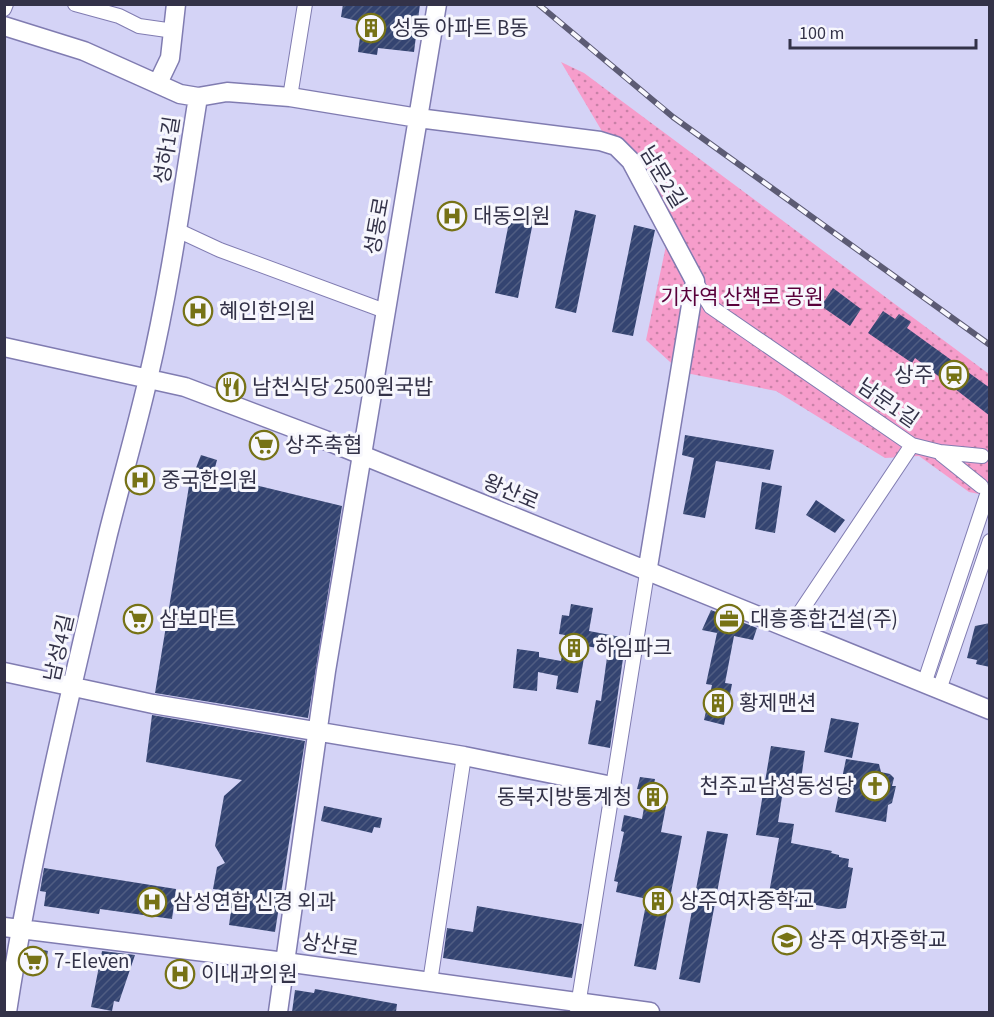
<svg xmlns="http://www.w3.org/2000/svg" width="994" height="1017" font-family="'Source Sans 3','Noto Sans KR',sans-serif">
  <defs>
    <pattern id="park-dots" width="8" height="8" patternUnits="userSpaceOnUse" patternTransform="scale(1.5)"><rect width="8" height="8" fill="#f69dcb"/><path d="M2 2h.1M6 6h.1" fill="none" stroke="#c881a7" stroke-width="1.8" stroke-linecap="round"/></pattern>
    <pattern id="building-hatch" width="6" height="6" patternUnits="userSpaceOnUse" patternTransform="scale(1.5)"><rect width="6" height="6" fill="#344471"/><path d="M-1 1l2-2M0 6l6-6M5 7l2-2" fill="none" stroke="#505d82"/></pattern>
  </defs>
  <rect width="100%" height="100%" fill="#d4d3f6"/>
  <path fill="url(#park-dots)" d="M561 62 584 73 989 374V496L969 492 919 456 885 458 776 391 681 372 646 340 667 241Z"/>
  <path fill="url(#building-hatch)" d="M343 4H420L414 52 378 48 377 55 358 52 362 22 341 17Z
    M512 207 535 212 518 298 495 293Z
    M575 210 596 215 576 313 555 308Z
    M634 225 655 230 633 336 612 332Z
    M833 288 861 309 850 326 821 306Z
    M883 311 895 319 899 314 911 322 907 328 990 388V416L915 358 912 363 868 333Z
    M685 435 774 450 770 470 716 461 705 518 683 514 694 458 682 455Z
    M201 455 217 460 213 475 342 506 308 718 155 693 189 486Z
    M762 482 782 486 775 533 755 529Z
    M816 500 845 520 835 533 806 515Z
    M571 604 593 608 589 631 626 638 610 748 588 744 596 700 601 701 608 650 586 646 578 693 556 689 558 676 538 672 537 691 513 688 517 649 539 652V657L561 661 565 635 559 634 562 615 569 616Z
    M711 610 757 628 753 640 734 636 725 683 732 684 724 725 704 720 712 685 706 684 717 633 702 630Z
    M990 623V667L976 664 977 660 967 658 975 626Z
    M152 715 305 741 275 932 229 925 231 911 218 909 221 890 213 889 217 867 225 863 215 846 224 796 242 780 146 762Z
    M831 718 859 723 852 758 824 752Z
    M771 746 805 751 800 787 784 784 778 822 794 824 791 843 832 851 831 853 839 855V857L849 859 848 867 853 868 846 908 838 909 773 897 774 894 769 893 779 838 756 835Z
    M846 759 879 764 881 772 890 774 894 778 892 786H896L892 803 888 805 886 822 835 812Z
    M640 777 655 779 654 784 663 785 659 804 666 806 661 832 682 836 656 970 634 966 647 899 616 892 618 882 614 881 624 832 621 831 624 815 642 819 647 790 637 789Z
    M324 806 382 818 380 828 374 827 372 833 321 821Z
    M707 831 728 834 700 983 679 979Z
    M44 868 176 889 172 919 100 909 99 914 44 906 46 892 40 891Z
    M477 906 582 924 572 978 443 958 447 928 473 932Z
    M29 947 48 951 44 969 26 966Z
    M102 951 135 955 119 1002 114 1001 112 1011 91 1007Z
    M315 989 397 1004 396 1012H292L295 990 314 993Z"/>
  <g fill="none" stroke-linecap="round" stroke-linejoin="round">
    <g stroke="#807cb1" stroke-width="16">
      <path id="street" d="M75 4 119 16 139 26 174 31
        M4 9 6 4
        M290 97 305 4
        M177 230 220 250 385 311
        M695 281 711 307 912 445 789 629
        M912 445 940 452 982 456
        M941 454 981 486
        M924 684 988 492
        M939 690 990 541
        M430 982 464 756
        M577 1012 647 573"/>
    </g>
    <g stroke="#807cb1" stroke-width="21">
      <path id="secondary" d="M4 26 84 51 180 94 198 97 227 92 290 97 418 118 600 141 616 146 631 161 695 281 647 573
        M158 83 170 58 176 4
        M4 347 185 387 325 440 990 710
        M4 672 153 704 464 756 612 786
        M4 927 285 962 650 1012
        M7 1012C32 851 70 693 108 534 121 482 136 431 148 379 170 286 183 191 198 97
        M278 1012 326 671 437 4"/>
    </g>
    <use href="#street" stroke="#fff" stroke-width="14"/>
    <use href="#secondary" stroke="#fff" stroke-width="18"/>
    <g stroke="#5c5b74" stroke-width="6">
      <path id="rail" d="M538 4 673 117 990 345"/>
    </g>
    <use href="#rail" stroke="#f7f7fd" stroke-width="4" stroke-dasharray="11" stroke-linecap="butt"/>
  </g>
  <defs>
    <g id="building-ring" transform="scale(1.5)"><circle r="9.5" fill="#f7f7fd" stroke="#767216" stroke-width="1.5"/><path d="M-4-6H4V6H1V3H-1V6H-4ZM-2.5-4.3h1.7v1.8h-1.7ZM.8-4.3h1.7v1.8H.8ZM-2.5-1h1.7V.8h-1.7ZM.8-1h1.7V.8H.8Z" fill="#767216"/></g>
    <g id="hospital-ring" transform="scale(1.5)"><circle r="9.5" fill="#f7f7fd" stroke="#767216" stroke-width="1.5"/><path d="M-5-5h3v3.5h4V-5h3V5h-3V1.5h-4V5h-3Z" fill="#767216"/></g>
    <g id="station-ring" transform="scale(1.5)"><circle r="9.5" fill="#f7f7fd" stroke="#767216" stroke-width="1.5"/><path d="M-3-6H3Q5-6 5-4V2Q5 4 3 4L4.5 6H3L1.5 4h-3L-3 6H-4.5L-3 4Q-5 4-5 2V-4Q-5-6-3-6ZM-3.5-4v3h7v-3ZM-3.5 1v1.5H-2V1ZM2 1v1.5H3.5V1Z" fill="#767216"/></g>
    <g id="restaurant-ring" transform="scale(1.5)"><circle r="9.5" fill="#f7f7fd" stroke="#767216" stroke-width="1.5"/><path d="M-5-6h1v4h1v-4h1v4h1v-4h1v5L-1.5 .5V6h-2V.5L-5-1ZM5-6V6H3V1.5H1.5Q1.5-4 5-6Z" fill="#767216"/></g>
    <g id="supermarket-ring" transform="scale(1.5)"><circle r="9.5" fill="#f7f7fd" stroke="#767216" stroke-width="1.5"/><path d="M-6-5.5h2.5l.6 2H6L4.5 2H-2.5L-4.4-4H-6ZM-1.5 3.2a1.3 1.3 0 1 0 .1 0ZM3 3.2a1.3 1.3 0 1 0 .1 0Z" fill="#767216"/></g>
    <g id="office-ring" transform="scale(1.5)"><circle r="9.5" fill="#f7f7fd" stroke="#767216" stroke-width="1.5"/><path d="M-6-3h4V-5.5h4V-3h4V5H-6ZM-1-4.5V-3h2v-1.5ZM-6 0V1H6V0Z" fill="#767216"/></g>
    <g id="church-ring" transform="scale(1.5)"><circle r="9.5" fill="#f7f7fd" stroke="#767216" stroke-width="1.5"/><path d="M-1.2-6h2.4v3.5h3.3v2.4h-3.3V6h-2.4V-.1h-3.3v-2.4h3.3Z" fill="#767216"/></g>
    <g id="school-ring" transform="scale(1.5)"><circle r="9.5" fill="#f7f7fd" stroke="#767216" stroke-width="1.5"/><path d="M0-5L7-2L0 1L-7-2ZM-4 1L0 2.5L4 1V4Q0 6-4 4Z" fill="#767216"/></g>
  </defs>
  <g fill-rule="evenodd">
    <use href="#building-ring" x="371" y="28"/>
    <use href="#hospital-ring" x="452" y="216"/>
    <use href="#hospital-ring" x="198" y="311"/>
    <use href="#station-ring" x="954" y="375"/>
    <use href="#restaurant-ring" x="231" y="387"/>
    <use href="#supermarket-ring" x="264" y="445"/>
    <use href="#hospital-ring" x="140" y="480"/>
    <use href="#supermarket-ring" x="138" y="619"/>
    <use href="#office-ring" x="729" y="619"/>
    <use href="#building-ring" x="574" y="648"/>
    <use href="#building-ring" x="718" y="703"/>
    <use href="#church-ring" x="875" y="786"/>
    <use href="#building-ring" x="653" y="797"/>
    <use href="#building-ring" x="658" y="901"/>
    <use href="#hospital-ring" x="152" y="902"/>
    <use href="#school-ring" x="787" y="940"/>
    <use href="#supermarket-ring" x="33" y="961"/>
    <use href="#hospital-ring" x="180" y="974"/>
  </g>
  <g text-anchor="middle" dominant-baseline="central" stroke-width="6" stroke-linejoin="round" paint-order="stroke">
    <g font-size="21" fill="#333248" stroke="#f7f7fd" text-anchor="start">
      <text x="392" y="28">성동 아파트 B동</text>
      <text x="473" y="216">대동의원</text>
      <text x="219" y="311">혜인한의원</text>
      <text x="933" y="375" text-anchor="end">상주</text>
      <text x="252" y="387">남천식당 2500원국밥</text>
      <text x="285" y="445">상주축협</text>
      <text x="161" y="480">중국한의원</text>
      <text x="159" y="619">삼보마트</text>
      <text x="750" y="619">대흥종합건설(주)</text>
      <text x="595" y="648">하임파크</text>
      <text x="739" y="703">황제맨션</text>
      <text x="854" y="786" text-anchor="end">천주교남성동성당</text>
      <text x="632" y="797" text-anchor="end">동북지방통계청</text>
      <text x="679" y="901">상주여자중학교</text>
      <text x="173" y="902">삼성연합 신경 외과</text>
      <text x="808" y="940">상주 여자중학교</text>
      <text x="54" y="961">7-Eleven</text>
      <text x="201" y="974">이내과의원</text>
    </g>
    <g font-size="21" fill="#333248" stroke="#f7f7fd">
      <text transform="translate(167 150) rotate(-81)">성하1길</text>
      <text transform="translate(663 177) rotate(59)">남문2길</text>
      <text transform="translate(377 226) rotate(-80)">성동로</text>
      <text transform="translate(888 403) rotate(35)">남문1길</text>
      <text transform="translate(511 492) rotate(23)">왕산로</text>
      <text transform="translate(59 648) rotate(-77)">남성4길</text>
      <text transform="translate(330 945) rotate(8)">상산로</text>
    </g>
    <g font-size="21" fill="#59003b" stroke="#f7f7fd">
      <text x="742" y="297">기차역 산책로 공원</text>
    </g>
  </g>
  <rect width="994" height="1017" fill="none" stroke="#333248" stroke-width="12"/>
  <path d="M790 39v9h186v-9" fill="none" stroke="#333248" stroke-width="3"/>
  <text x="799" y="39" font-size="18" fill="#333248" stroke="#f7f7fd" stroke-width="4.5" paint-order="stroke">100 m</text>
</svg>
